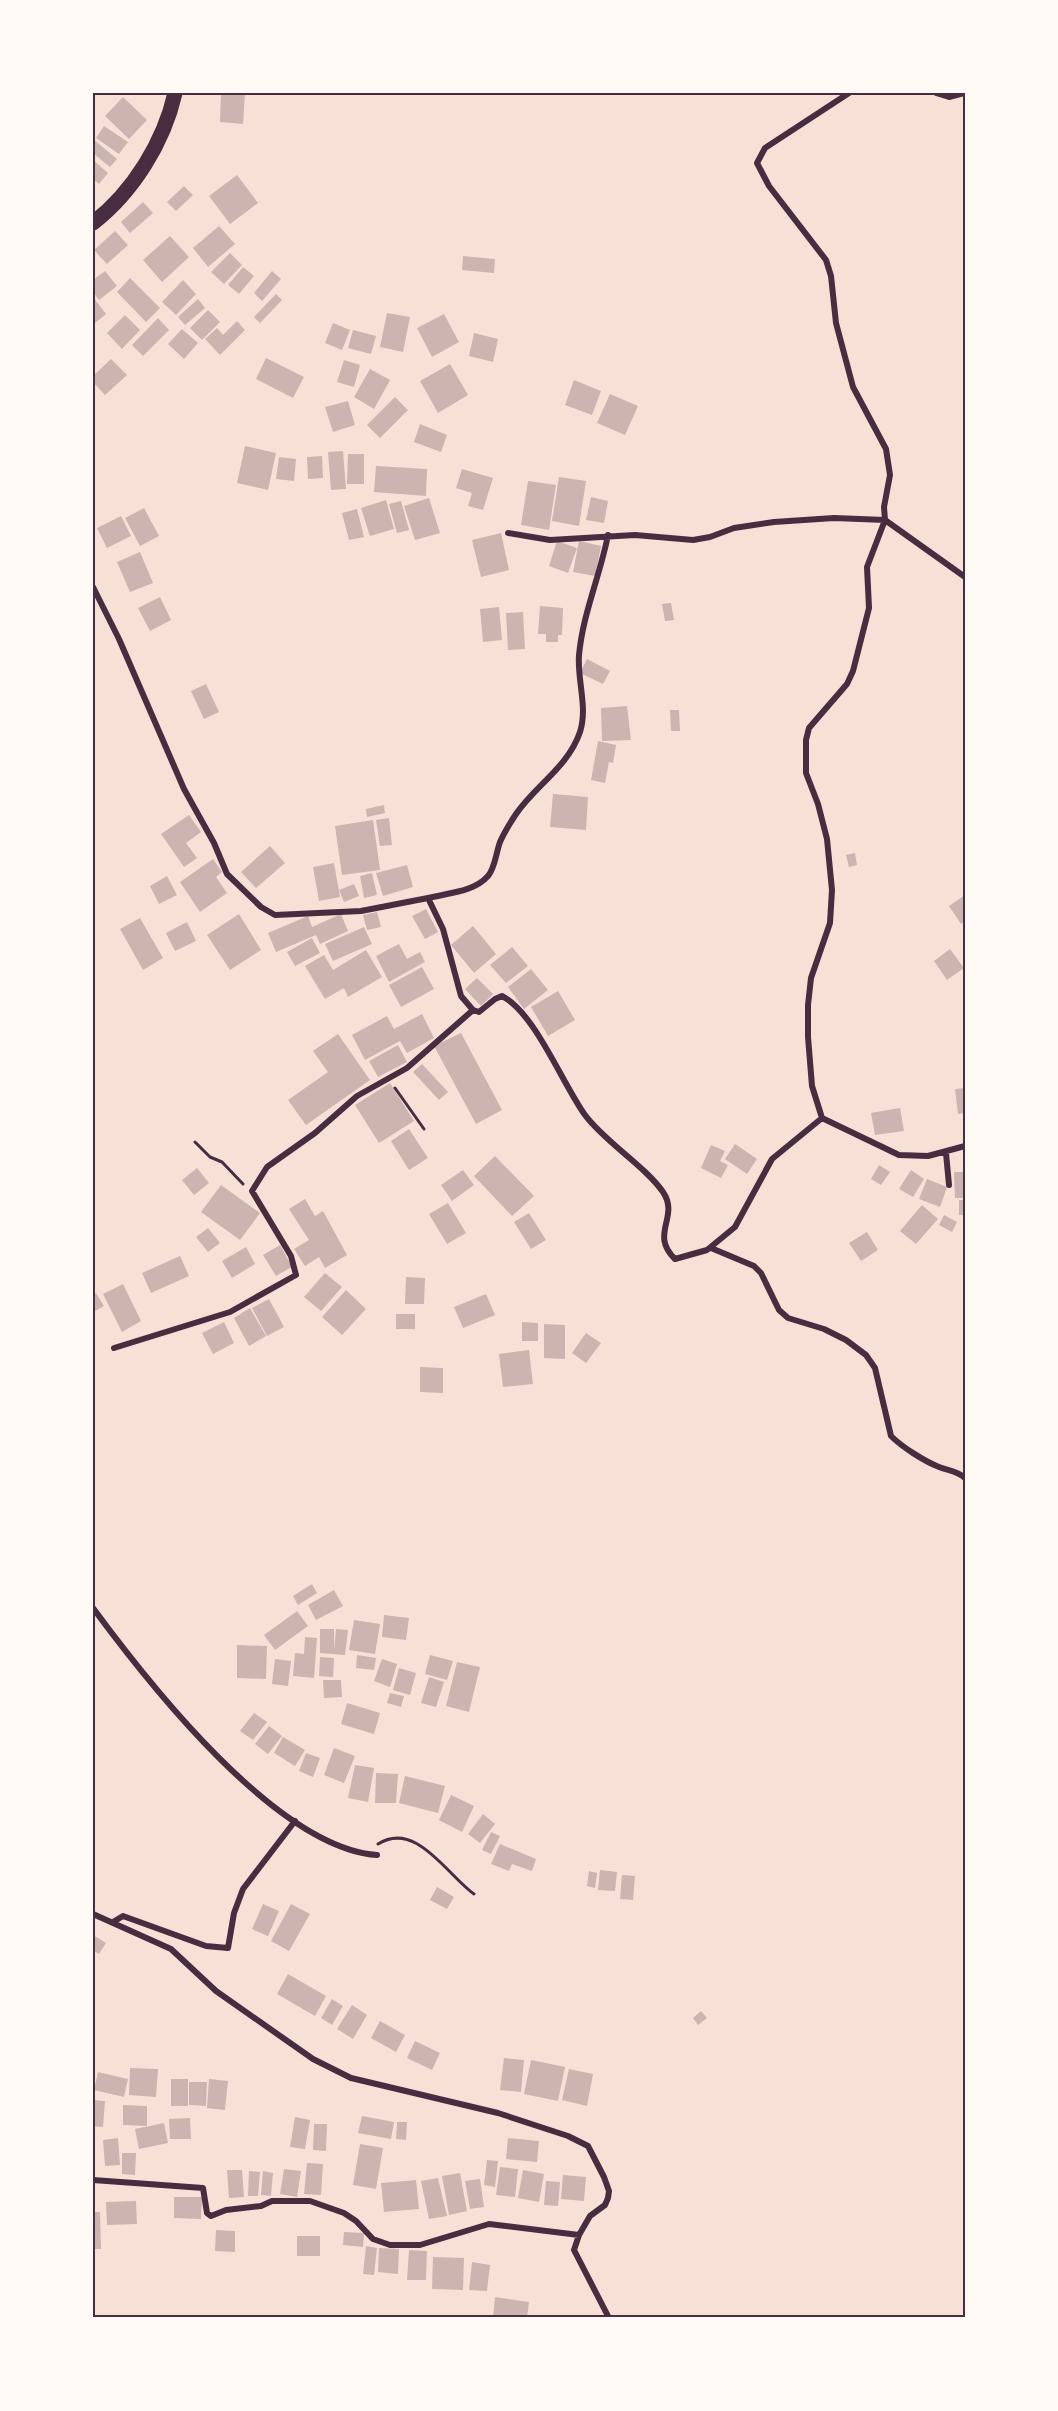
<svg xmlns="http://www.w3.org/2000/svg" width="1058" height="2411" font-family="Montserrat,sans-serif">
  <rect width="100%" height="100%" fill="#f7e1d7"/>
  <path fill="#ccb4b1" d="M221 93H245L243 124 220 122Z
    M123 97 147 120 129 139 105 116Z
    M104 126 128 142 119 154 96 138Z
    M93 139 117 159 110 167 93 153Z
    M93 160 108 173 99 184 93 179Z
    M237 175 258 203 230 224 209 196Z
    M184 186 193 195 176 211 167 202Z
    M143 202 153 213 130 233 121 222Z
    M219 226 235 244 208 267 193 248Z
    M115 231 128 245 107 264 94 250Z
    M170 236 189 257 162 282 143 260Z
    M230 253 242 265 224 284 211 272Z
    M463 256 495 259 494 273 462 270Z
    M243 267 254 276 239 294 228 285Z
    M105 271 117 286 99 300 93 292V280Z
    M272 271 281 279 262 301 254 293Z
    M130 278 160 308 146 322 117 292Z
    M183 280 196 294 176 315 162 302Z
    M276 294 282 300 260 323 254 317Z
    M93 297 106 314 95 323 93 321Z
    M198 299 205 308 185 325 178 317Z
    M208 310 220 322 202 340 190 328Z
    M387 313 410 317 403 352 380 347Z
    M444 314 459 342 432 357 417 328Z
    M125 315 140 330 122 349 107 333Z
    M158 318 169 330 143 356 132 345Z
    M237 321 245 330 220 355 205 339 217 328 223 335Z
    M333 323 350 330 342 350 325 343Z
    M182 329 198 343 184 359 168 344Z
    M353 330 376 336 371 354 348 348Z
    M474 333 498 339 493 362 469 356Z
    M266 358 304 377 293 398 256 379Z
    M111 359 127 375 105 395 93 382V376Z
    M344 360 360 365 354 387 337 382Z
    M450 364 468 395 438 413 420 381Z
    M370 369 390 380 374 409 354 397Z
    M574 380 601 391 592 415 565 405Z
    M610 394 638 406 625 435 597 423Z
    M395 397 408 410 380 438 367 425Z
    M348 401 355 425 333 432 325 407Z
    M420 424 447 435 441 452 414 442Z
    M245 446 276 453 268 490 237 483Z
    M343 451 346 489 331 490 328 452Z
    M348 454H364V484H347Z
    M322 456 323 478 308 479 307 457Z
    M279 457 296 459 294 481 276 479Z
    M376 466 427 469 426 496 374 492Z
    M462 469 493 478 483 510 468 506 472 493 456 488Z
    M559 477 586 481 579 526 552 521Z
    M528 481 556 485 549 530 521 525Z
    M591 497 608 501 604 523 586 520Z
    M429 498 440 533 415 540 404 506Z
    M386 500 394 529 370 536 361 508Z
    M401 501 409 530 397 533 389 504Z
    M144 508 159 536 140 546 125 518Z
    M357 509 364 537 349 540 342 513Z
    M121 516 131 536 107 548 97 528Z
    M501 533 509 570 481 577 472 540Z
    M557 541 577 548 568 573 549 566Z
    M579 541 601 546 595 576 573 572Z
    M140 552 153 583 130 592 117 562Z
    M160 597 171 620 150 631 138 608Z
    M671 603 674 620 665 621 662 604Z
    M540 606 563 608 562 635H558V642H546V634H538Z
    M499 607 502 640 483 642 480 609Z
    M523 612 525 649 508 650 506 613Z
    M587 659 610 671 603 684 580 673Z
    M206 684 219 712 204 719 191 691Z
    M627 706 631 740 602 741 601 708Z
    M670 710H679L680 731H671Z
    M598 741 616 745 613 763 609 762 605 783 591 780Z
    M553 794 588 797 586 830 550 827Z
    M384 805 385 813 367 817 366 809Z
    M189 815 201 832 186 843 197 858 184 867 161 834Z
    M389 818 392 845 380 846 376 820Z
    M373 820 380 870 342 875 335 826Z
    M270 846 285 863 256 888 241 872Z
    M855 853 857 865 849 867 846 855Z
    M213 859 222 872 216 877 227 893 200 912 180 882Z
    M334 863 340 897 319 901 313 867Z
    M407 865 413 887 383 896 376 873Z
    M372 873 377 895 364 898 360 876Z
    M167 876 177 895 159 904 150 886Z
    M354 884 359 896 344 902 339 890Z
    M965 895V921L961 924 949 906Z
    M426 909 438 932 425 939 412 916Z
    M377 912 381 927 367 930 363 915Z
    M239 914 261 950 230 970 207 935Z
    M341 914 348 931 320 944 316 935 276 952 268 933 308 916 312 927Z
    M140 918 163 958 143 970 120 929Z
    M187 922 196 941 175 951 166 933Z
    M473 926 496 954 474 973 451 945Z
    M364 927 372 944 333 961 325 944Z
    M312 938 320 953 295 966 287 952Z
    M399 944 407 959 420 952 425 962 389 982 376 956Z
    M512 947 528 966 506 983 490 965Z
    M950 949 964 968 947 980 934 961Z
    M366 950 382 977 348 997 344 988 325 999 305 966 324 955 333 970Z
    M422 967 434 989 401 1007 389 985Z
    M531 969 548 990 524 1009 508 987Z
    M477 978 493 994 481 1006 465 989Z
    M558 991 575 1020 548 1036 531 1007Z
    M422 1014 434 1038 407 1053 400 1041 365 1060 352 1035 387 1016 394 1029Z
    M461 1033 502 1110 476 1124 434 1046Z
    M338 1034 370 1080 306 1125 288 1100 328 1072 313 1051Z
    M398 1045 407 1062 378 1077 369 1061Z
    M422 1064 448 1092 439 1100 413 1072Z
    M390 1083 414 1121 379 1143 355 1105Z
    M965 1088V1113L958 1114 955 1089Z
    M900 1108 904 1131 875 1135 871 1113Z
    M409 1129 428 1158 409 1170 391 1141Z
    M735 1144 757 1159 747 1174 725 1159Z
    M711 1145 725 1151 720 1161 728 1165 721 1178 701 1168Z
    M495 1156 534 1196 512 1216 474 1176Z
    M879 1165 890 1172 881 1185 871 1179Z
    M197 1168 209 1183 194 1195 182 1180Z
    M463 1170 474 1185 452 1201 441 1185Z
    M911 1170 924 1179 913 1197 899 1189Z
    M954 1172H965V1198H955Z
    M927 1179 947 1187 940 1207 919 1199Z
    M221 1185 260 1213 240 1240 201 1212Z
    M305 1199 315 1216 323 1211 347 1255 325 1268 319 1257 305 1266 294 1249 309 1240 289 1209Z
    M959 1200H965V1215H959Z
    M448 1203 466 1233 447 1244 429 1214Z
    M922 1205 938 1219 916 1244 900 1231Z
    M529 1213 546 1240 531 1249 514 1222Z
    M944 1215 957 1222 952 1232 939 1225Z
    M208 1228 220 1243 208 1252 196 1237Z
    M867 1232 878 1250 861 1261 849 1243Z
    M280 1245 292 1267 276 1276 263 1255Z
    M246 1247 255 1264 232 1278 222 1261Z
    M180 1256 189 1276 151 1293 142 1273Z
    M325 1273 342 1287 321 1311 304 1297Z
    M406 1277 425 1278 424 1304H405Z
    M123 1284 141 1321 122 1332 103 1294Z
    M346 1290 366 1309 342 1335 322 1317Z
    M96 1293 104 1306 93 1312V1295Z
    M486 1294 495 1315 463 1328 454 1307Z
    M269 1299 284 1327 267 1336 252 1308Z
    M250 1308 266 1336 249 1346 234 1318Z
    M396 1314H415V1329H396Z
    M224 1322 234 1343 213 1354 202 1333Z
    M522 1322 538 1323V1341H522Z
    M544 1324 565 1325V1359L544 1358Z
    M586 1333 601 1343 586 1363 572 1353Z
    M529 1350 533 1384 503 1387 499 1354Z
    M420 1367 443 1368V1393L420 1392Z
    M312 1584 317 1593 298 1605 293 1596Z
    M334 1590 343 1606 316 1620 308 1605Z
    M297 1611 308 1626 275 1650 264 1635Z
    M384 1615 409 1618 406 1640 382 1637Z
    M354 1620 380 1624 375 1654 349 1650Z
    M320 1629H334V1650L336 1629 348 1630 345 1655 320 1653Z
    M305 1637 317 1638 314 1678 293 1676 295 1653 304 1654Z
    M237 1645 267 1646 266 1679 237 1678Z
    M357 1655 376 1658 374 1670 356 1668Z
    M430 1655 453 1661 447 1680 425 1674Z
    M320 1657 334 1658 333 1677 319 1676Z
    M275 1659 291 1661 288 1686 272 1684Z
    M382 1659 397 1664 390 1687 374 1681Z
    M457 1662 480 1667 469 1712 446 1706Z
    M399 1668 416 1673 410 1695 393 1690Z
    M429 1677 444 1682 436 1707 421 1703Z
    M323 1680H341L342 1697 324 1698Z
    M390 1693 404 1696 401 1707 387 1703Z
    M347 1703 380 1713 374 1734 341 1724Z
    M254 1713 267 1722 253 1740 240 1731Z
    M269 1726 282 1736 268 1754 255 1744Z
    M283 1737 305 1750 295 1766 274 1753Z
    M334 1748 355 1756 344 1783 324 1775Z
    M306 1753 320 1758 313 1777 299 1771Z
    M355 1765 374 1768 368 1802 348 1798Z
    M376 1773 398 1774 396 1803H375Z
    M405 1776 445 1786 438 1813 399 1803Z
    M451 1795 474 1806 462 1832 439 1820Z
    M483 1814 495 1824 480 1843 468 1834Z
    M491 1832 500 1836 491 1854 482 1850Z
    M500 1844 536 1859 532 1871 512 1864 509 1871 491 1864Z
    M600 1870 617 1872 615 1891 598 1890Z
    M589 1871 597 1873 595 1888 587 1886Z
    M622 1875 635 1876 633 1900 620 1899Z
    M437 1887 454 1897 447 1909 430 1900Z
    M263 1904 279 1911 268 1936 252 1929Z
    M291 1904 310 1914 289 1951 271 1941Z
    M93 1935 106 1943 99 1954 93 1950Z
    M288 1974 326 1996 315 2016 277 1994Z
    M332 1999 343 2006 332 2025 321 2018Z
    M352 2005 367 2015 353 2039 337 2029Z
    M701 2011 707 2018 698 2025 693 2018Z
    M380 2021 405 2035 396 2052 371 2038Z
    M415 2041 440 2053 432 2070 407 2058Z
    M504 2058 524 2060 521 2092 500 2090Z
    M531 2060 565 2067 558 2101 524 2094Z
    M130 2068 158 2069 156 2097 129 2095Z
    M569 2069 593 2074 587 2106 562 2100Z
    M98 2072 128 2079 124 2097 94 2090Z
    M171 2079H188V2106H171Z
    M209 2079 228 2081 225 2110 207 2108Z
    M189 2082H207L206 2106 189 2105Z
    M93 2100 105 2101 103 2127 93 2126Z
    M123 2105 147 2106V2126L123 2125Z
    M362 2116 394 2122 391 2139 358 2133Z
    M295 2117 310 2120 305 2149 290 2147Z
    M190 2118 191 2139H170L169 2119Z
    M397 2122H407L406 2140 396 2139Z
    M164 2123 168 2143 139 2149 135 2129Z
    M314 2124H327L326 2151 313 2150Z
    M118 2138 120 2165 105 2166 103 2140Z
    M508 2138 539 2141 537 2162 506 2159Z
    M360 2144 383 2148 376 2189 353 2185Z
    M122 2153H136L135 2175 122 2174Z
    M487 2160 498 2161 495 2187 484 2185Z
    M307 2163 323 2164 321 2195 304 2194Z
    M500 2167 518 2169 515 2197 496 2195Z
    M284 2169 301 2171 297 2197 280 2194Z
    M227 2170H242L244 2197 229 2198Z
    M523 2170 544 2174 539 2202 518 2198Z
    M249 2171 260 2172 258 2196H248Z
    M263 2171 273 2173 271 2196 261 2195Z
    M460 2173 467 2211 449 2215 442 2176Z
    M563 2175 586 2177 584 2201 561 2199Z
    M438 2178 447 2216 429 2219 421 2181Z
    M480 2179 484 2207 470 2209 465 2181Z
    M416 2180 419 2209 384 2212 381 2183Z
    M546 2181 560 2182 558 2206 544 2205Z
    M174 2197H202L201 2219 174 2218Z
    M136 2201 137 2224 107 2225 106 2202Z
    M93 2212H100L101 2249H93Z
    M216 2230 235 2231V2252L215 2251Z
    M344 2232 364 2233 363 2247 343 2245Z
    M297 2236H320V2256H297Z
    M366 2246 377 2248 374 2275 363 2274Z
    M379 2248 399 2249 398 2274 378 2272Z
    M409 2250 427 2251 426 2280H407Z
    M433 2257 464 2258 463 2290 432 2289Z
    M472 2262 490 2265 487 2291 469 2290Z
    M495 2297 529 2302 527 2318H493Z"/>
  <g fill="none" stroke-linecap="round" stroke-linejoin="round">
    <path stroke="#4a2c40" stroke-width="3" d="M395 1088 424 1129
      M195 1142 210 1157 222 1162 243 1184
      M378 1844C416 1820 447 1875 474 1894"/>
    <path stroke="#4a2c40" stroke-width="6" d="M849 93 765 148 757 163 769 186 826 260 831 276 836 323 853 387 886 449 890 475 884 507 885 520 965 577
      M936 93 949 97 964 93
      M93 587 119 639 184 789 214 843 227 874 261 907 275 915 361 911 428 898 443 929 461 996 473 1010 479 1012 495 999 502 996C535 1013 562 1083 585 1115 605 1142 645 1166 663 1192 680 1217 649 1234 675 1259L707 1250 735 1227 772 1159 822 1118 812 1086 808 1037V1005L811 978 830 923 832 890 827 839 818 804 806 773V740L809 728 847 684 853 671 869 608 867 567 885 520 834 518 774 522 734 528 710 537 693 540 635 535 550 540 508 533
      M428 898C448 893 474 892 488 876 495 868 496 853 500 842 504 833 510 823 516 814 536 785 568 767 580 732 588 707 577 680 579 655 583 613 600 576 608 535
      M822 1118 899 1155 928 1156 965 1146
      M946 1153 949 1185
      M711 1248 754 1266 761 1273 779 1310 788 1318 824 1329 846 1340 866 1355 875 1368 891 1436C902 1447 924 1461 939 1467 949 1471 956 1470 965 1478
      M114 1348 230 1312 296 1275 291 1256 252 1191 267 1167 315 1133 357 1096 407 1068 473 1010
      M93 1608C149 1684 277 1848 377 1855
      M93 1914 171 1949 216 1991 313 2059 351 2078 498 2113 568 2136 588 2146 604 2177 609 2191 608 2198 605 2205 590 2216 579 2235 574 2250 609 2318
      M113 1922 123 1916 206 1946 228 1948 234 1913 243 1889 295 1821
      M93 2180 203 2188 207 2213 211 2216 226 2210 261 2206 272 2201H310L344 2213 356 2221 373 2239 390 2245H420L489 2224 579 2235"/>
    <path stroke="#4a2c40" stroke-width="15" d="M93 223C133 192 164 142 175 93"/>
  </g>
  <rect width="1058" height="2411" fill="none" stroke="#fffaf5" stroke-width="189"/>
  <rect x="94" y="94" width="870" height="2222" fill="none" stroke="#4a2c40" stroke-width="2"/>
</svg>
